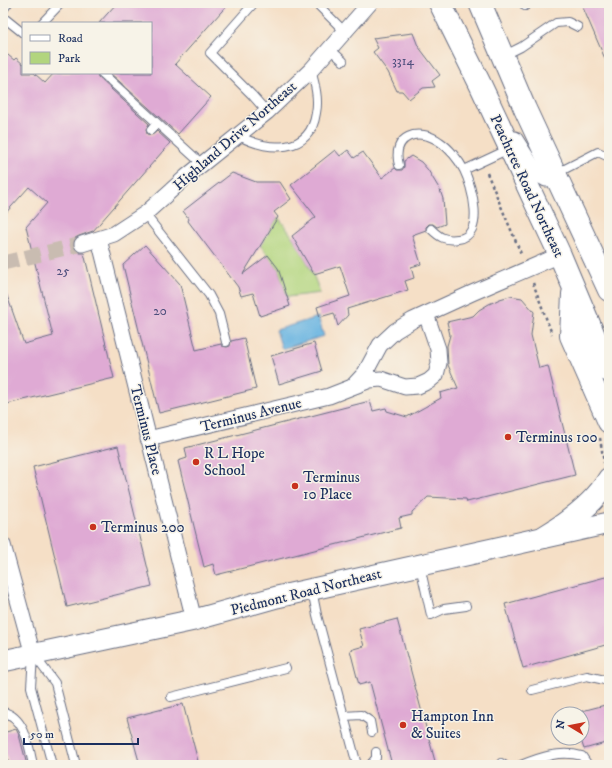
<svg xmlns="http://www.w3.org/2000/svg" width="612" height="768" font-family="'IM FELL DW Pica',serif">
  <rect width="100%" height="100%" fill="#f7f3e8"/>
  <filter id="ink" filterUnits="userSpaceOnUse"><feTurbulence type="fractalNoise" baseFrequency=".025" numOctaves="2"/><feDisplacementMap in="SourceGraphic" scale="8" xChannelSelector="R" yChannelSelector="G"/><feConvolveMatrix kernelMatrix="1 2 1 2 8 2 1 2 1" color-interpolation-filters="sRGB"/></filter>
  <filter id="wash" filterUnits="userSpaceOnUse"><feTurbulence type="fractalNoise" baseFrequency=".012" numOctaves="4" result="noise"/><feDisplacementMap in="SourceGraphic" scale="16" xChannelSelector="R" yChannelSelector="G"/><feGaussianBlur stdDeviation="0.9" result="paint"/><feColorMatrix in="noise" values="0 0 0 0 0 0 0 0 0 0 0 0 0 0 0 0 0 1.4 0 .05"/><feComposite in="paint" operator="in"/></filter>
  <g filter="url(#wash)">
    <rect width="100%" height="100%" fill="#f5dfc6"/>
    <path fill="#b2d57e" stroke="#66826e" d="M278 217C296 240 311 265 320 293L287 297 278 268 260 245Z"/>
    <path fill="#68b4e1" stroke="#4272a0" d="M318 317 324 336 282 349 276 330Z"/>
    <g id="blocks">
      <path fill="#dfaad4" d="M117 3H229L175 64 211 97 178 134 110 73H151V23H99Z
        M581 3H609V68Z
        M413 33 418 46 440 75 432 81 435 87 423 88 409 99 402 91H397L388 72 373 52 378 48 373 38Z
        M3 51 14 60 16 58 23 64V73H34L45 83 54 73H97L98 77 149 124 146 129 147 134 152 135 157 131 170 143 93 231 79 236 75 238 73 242V246L76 250 80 253H84L114 378 3 405V290H5L24 344 53 336 26 227 47 203 29 187 3 216Z
        M335 150 340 156 348 150 354 158 363 152 382 178 395 168 397 170H402L404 167V161L411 156 421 162 428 170 440 190 443 199 445 224 437 227 433 224H429L426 227V230L412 235 421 264 411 267 414 278 405 281 408 290 347 309 348 315 338 326 334 313 320 317 317 307 350 296 340 266 314 274 292 236 316 217 291 185Z
        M232 173 256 182H280L291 199 274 212 278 217 243 274 268 255 278 268 290 306 260 316 253 293 241 296 238 287 188 221 189 219 183 211Z
        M145 245 180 284 196 350 221 344 222 346 227 347 230 346 231 341 244 338 256 389 159 413 123 265Z
        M510 296 522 298 534 312 531 335 539 368 548 366 575 475 467 502 466 499 428 497 412 512V515L399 518 401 528 216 575 213 564 204 567 178 461 187 458 185 448 370 401 373 411 386 408 387 411 407 417 441 398 440 393 458 388 448 365 447 346 450 335 447 322 473 316 479 310 489 304 500 299Z
        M314 343 322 371 279 384 271 356Z
        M118 446 152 586 67 607 33 467Z
        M609 576V644L523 668 505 604Z
        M397 619 436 765H392L370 682 359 685 350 650 364 646 359 629Z
        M183 704 199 765H140L127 718Z
        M609 704V742L584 749 582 743V711Z
        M16 729 19 735 27 765H9L3 744V733Z"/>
    </g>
  </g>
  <g filter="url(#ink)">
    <use href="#blocks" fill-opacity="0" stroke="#676d82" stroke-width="1"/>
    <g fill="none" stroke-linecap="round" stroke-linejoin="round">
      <path stroke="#c9bcb1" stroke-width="15" stroke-dasharray="15 8" stroke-linecap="butt" d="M3 263 82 244"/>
      <g stroke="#676d82" stroke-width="10">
        <path id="service" d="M254 3 210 53 252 95 267 112
          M316 3 345 32
          M523 3 525 6 529 3
          M3 10 8 3
          M3 17 23 33
          M42 23 61 3
          M330 49 343 61
          M503 56 521 47 556 23 568 22 578 27
          M102 73 202 164
          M151 130 157 123
          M239 136C268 151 310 155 316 113 319 99 315 84 311 70
          M399 165C391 135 419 127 440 142 449 148 459 160 464 170 472 186 486 236 458 239 445 241 439 237 431 229
          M464 170 509 149
          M557 173 598 152 609 157
          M145 214 209 295 219 314 226 342
          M420 566 431 615 444 609 466 606
          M312 590 317 615 357 765
          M34 655 55 683 76 765
          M33 656 31 687 52 765
          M532 690 587 676 609 681
          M171 697 286 668
          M3 712C25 717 29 746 33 765
          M344 716 361 715 370 721 372 732
          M501 763 504 765
          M370 765 376 758V752
          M521 765C541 757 560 750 582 756L588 765"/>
      </g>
      <g stroke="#676d82" stroke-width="17">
        <path id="minor" d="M515 139 537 174 546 179 556 174
          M99 239 194 620
          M82 244 114 234 146 213 186 177 267 112 311 70 370 3
          M353 386 365 373 380 345 395 331 413 320 472 293 560 255
          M148 439 329 396 370 380 381 379 405 387 418 386 429 381 436 375 439 363 438 349 426 314
          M3 545 33 655"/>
      </g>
      <g stroke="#676d82" stroke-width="23">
        <path id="secondary" d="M3 661 194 620 277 597 609 523"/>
      </g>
      <g stroke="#676d82" stroke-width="24">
        <path id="trunk" d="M440 3 480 84 560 255 609 371
          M480 3 525 109 609 290
          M573 294 571 336 609 422
          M544 537C569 522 594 504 609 479"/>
      </g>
      <path stroke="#676d82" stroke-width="2.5" stroke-dasharray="3 3" stroke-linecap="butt" d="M487 173 522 256
        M533 283 552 334
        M600 438 604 463"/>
      <use href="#service" stroke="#fff" stroke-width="8"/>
      <use href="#minor" stroke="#fff" stroke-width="15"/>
      <use href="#secondary" stroke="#fff" stroke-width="21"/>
      <use href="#trunk" stroke="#fff" stroke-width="22"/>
    </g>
  </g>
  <g fill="#c8321e" stroke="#f7f3e8" stroke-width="1.5">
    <circle cx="508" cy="437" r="4"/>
    <circle cx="196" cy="462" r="4"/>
    <circle cx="295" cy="486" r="4"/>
    <circle cx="93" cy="527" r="4"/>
    <circle cx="403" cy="725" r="4"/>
  </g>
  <g text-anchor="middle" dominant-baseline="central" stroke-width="3" stroke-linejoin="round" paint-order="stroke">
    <g font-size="13" fill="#4c4e7c">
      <text x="403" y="61">3314</text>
      <text x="63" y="271">25</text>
      <text x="160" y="311">20</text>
    </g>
    <g font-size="15" fill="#1b2f5e" stroke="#f7f3e8">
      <text transform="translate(235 136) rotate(-41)">Highland Drive Northeast</text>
      <text transform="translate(527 186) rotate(65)">Peachtree Road Northeast</text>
      <text transform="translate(251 415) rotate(-14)">Terminus Avenue</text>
      <text transform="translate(146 430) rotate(76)">Terminus Place</text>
      <text transform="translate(306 592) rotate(-14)">Piedmont Road Northeast</text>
    </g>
    <g font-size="15" fill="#1b2f5e" stroke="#f7f3e8" text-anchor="start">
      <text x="516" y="437">Terminus 100</text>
      <text x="204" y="453">R L Hope<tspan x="204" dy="17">School</tspan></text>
      <text x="303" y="477">Terminus<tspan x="303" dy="17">10 Place</tspan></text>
      <text x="101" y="527">Terminus 200</text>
      <text x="411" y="716">Hampton Inn<tspan x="411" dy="17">&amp; Suites</tspan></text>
    </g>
  </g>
  <rect width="612" height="768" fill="none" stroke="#f7f3e8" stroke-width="16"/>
  <rect x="22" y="22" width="130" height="52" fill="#f7f3e8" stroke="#9fa5b1"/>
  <rect x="30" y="35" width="20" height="6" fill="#ffffff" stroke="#9fa5b1"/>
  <text x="58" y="42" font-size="12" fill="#1b2f5e">Road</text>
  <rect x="30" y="52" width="20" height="12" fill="#b2d57e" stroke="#9fa5b1"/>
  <text x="58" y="62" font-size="12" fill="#1b2f5e">Park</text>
  <g transform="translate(570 726) rotate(280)"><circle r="19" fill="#f7f3e8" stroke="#9fa5b1"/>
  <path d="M0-3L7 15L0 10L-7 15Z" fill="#c8321e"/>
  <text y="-6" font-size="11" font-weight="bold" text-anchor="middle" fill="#1b2f5e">N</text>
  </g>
  <path d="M24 738v6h114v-6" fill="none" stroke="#1b2f5e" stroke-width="2"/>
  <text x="30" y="738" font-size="12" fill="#1b2f5e" stroke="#f7f3e8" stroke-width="3" paint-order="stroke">50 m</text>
</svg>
